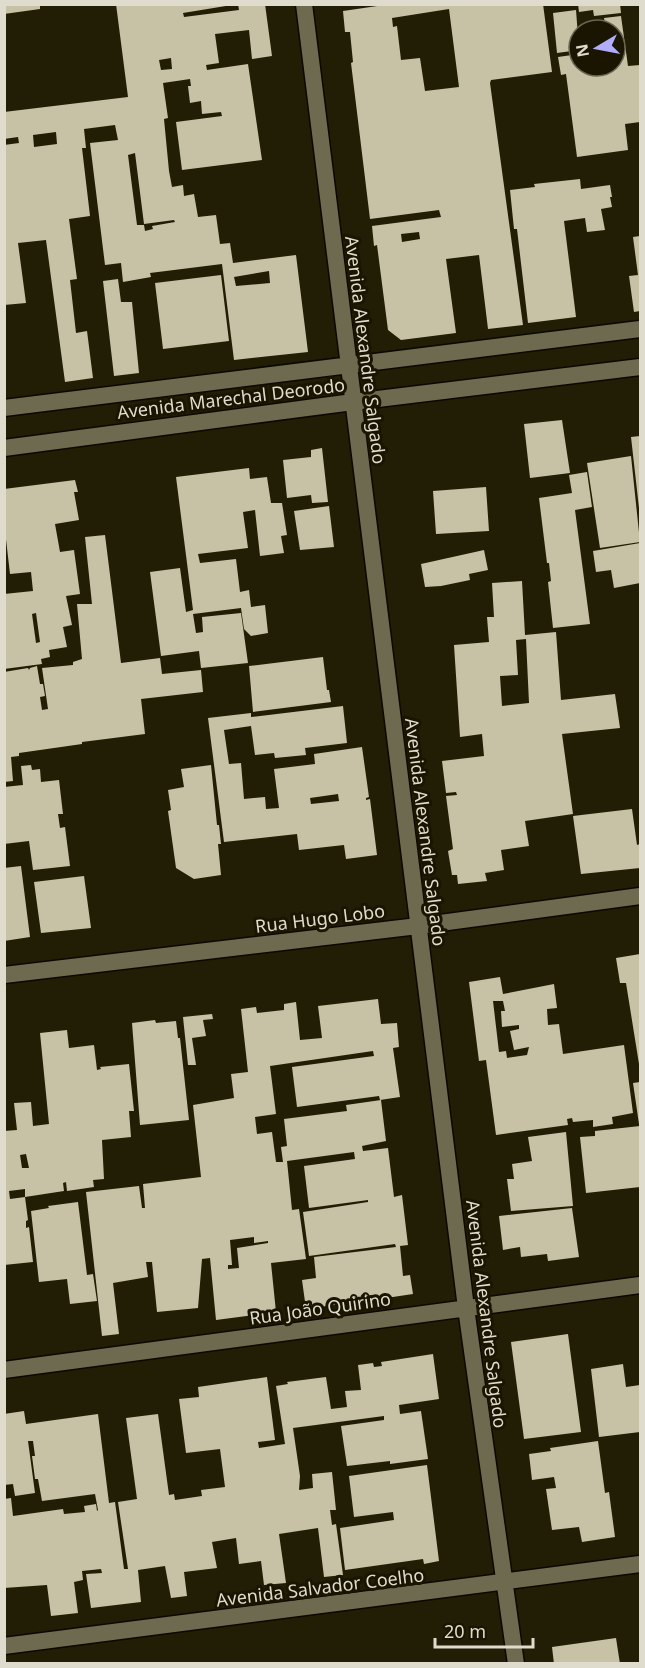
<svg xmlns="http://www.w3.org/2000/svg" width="645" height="1668" font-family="'Noto Sans',sans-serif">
  <rect width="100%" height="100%" fill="#221e06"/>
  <path fill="#c7c2a5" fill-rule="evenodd" d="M4 4H40V9L4 14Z
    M116 4H136V6L238 4 183 13 184 17 239 10 238 4H265L272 56 252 59 249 30 215 34 219 63 206 65 207 70 248 64 262 160 182 170 176 122 222 116 221 112 202 114 201 101 190 103 188 86H191L190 79 163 83 168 118 164 119 169 171 172 187 183 185 184 196 194 194 198 217 216 215 220 244 230 243 233 263 296 255 308 352 234 360 222 264 150 273 151 277 123 282 121 263 105 265 90 143 118 140 115 125 84 129 86 148H82L90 216 69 219 77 279 70 280 76 333 87 331 93 378 65 382 46 240 18 243 26 303 4 305V145L19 143 18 137 4 139V112L128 97ZM171 58 172 69 161 70 159 60ZM56 132 57 144 34 147 33 135ZM135 153 144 224 174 220 175 222 152 226 153 229 145 231 144 225H137L128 155ZM269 271 270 283 236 286 234 277Z
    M391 4H543L552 72 491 80 490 83 523 325 488 329 479 255 446 259 456 333 401 340 388 330 377 245 374 246 372 226 441 217 439 210 370 219 351 63 353 62 350 32H345L343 11ZM449 9 459 87 425 91 420 58 401 60 397 26 393 27 392 18ZM419 232 420 239 402 242 401 234Z
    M578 4H620L621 13 594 16 593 10 579 12Z
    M576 10 579 50 557 53 553 13Z
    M621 16 628 66 640 65V122L625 124 628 150 577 157 566 74 561 75 558 57 579 54V66H615V30H606L604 18Z
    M580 179 581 189 610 185 612 197H610L612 207 601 209 605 230 587 232 585 218 564 221 576 317 528 323 517 229H514L510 190 535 187 534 184Z
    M640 236V311L634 312 629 276 638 275 633 237Z
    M221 275 229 341 163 349 155 283Z
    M118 279 121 302H132L139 373 114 376 103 281Z
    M562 420 570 473 530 478 524 424Z
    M640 436V508H639L631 437Z
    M322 448 328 502 312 503 311 495 287 498 283 460 311 457V450Z
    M631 456 640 542 600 548 587 463Z
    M249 468 250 479 267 477 271 503H282L287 535 281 536 284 553 260 556 255 510 243 512 248 548 198 554 200 563 236 559 240 592 249 590 251 607 265 605 268 633 251 636 244 629 241 608 193 614 196 633 203 632 202 617 241 613 248 663 201 668 199 651 161 656 150 572 180 568 186 612 193 610 176 477Z
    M587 472 592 507 575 510 590 624 553 628 548 582 551 581 549 563H547L539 498 572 493 569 475Z
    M75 480 78 492H74L79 520 55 524 60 552 74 550 80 594 66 596 72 625 63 627 67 647 49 650 50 657 41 659 42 664 4 669V594L33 591 31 572 10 574 4 522V489ZM36 613 40 642 36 643 32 614Z
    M486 487 489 531 436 534 433 491Z
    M329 506 334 547 300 550 294 511Z
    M105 535 121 663 160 658 162 674 201 670 203 692 141 699 145 734 82 742V744L19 753V756L11 757 13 781 4 782V672L28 668 29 670 30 668 37 666 40 684H43L45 696 40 697 42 710 48 709 42 668 73 665V662L82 659 77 604H92L85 537Z
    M640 543V583L614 588 611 570 596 572 593 551Z
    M484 550 488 570 469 574 470 580 441 586 425 587 421 564Z
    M522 581 525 635 556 632 561 700 615 694 620 728 562 734 573 814 525 821 529 846 501 850 504 870 485 873 487 881 458 884 457 875H452L448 851 453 849 446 796 457 795 456 792 446 793 442 761 484 756 482 734 460 737 454 645 489 642 487 617H494L492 583ZM526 639 529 703 502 706 500 676 518 675 516 640Z
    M323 657 327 690H329L331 702 253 712 249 666Z
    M343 706 347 743 305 748 306 755 275 758 274 753 255 755 251 726 224 730 229 764 241 763 244 799 265 797 266 809 279 808 274 769 315 764 314 754 362 747 369 797 366 798V800L370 799 377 855 346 859 344 845 299 850 297 834 224 842 208 718 251 713V717ZM338 794 339 801 311 804 310 798Z
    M31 765 32 770 40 769 41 782 59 780 63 814H58L60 828 65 827 70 866 33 870 29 841 4 844V787L23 785 21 766Z
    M211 765 217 825H219L221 844H218L221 875 194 879 176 868 168 811 171 810 168 790 184 787 181 769Z
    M632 809 637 845 640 844V868L581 874 573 816Z
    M21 866 30 937 4 941V868Z
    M84 876 91 928 41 933 34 882Z
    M640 954V1064H639L626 983H620L616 958Z
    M500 977 503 994 554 984 557 1008 547 1009 548 1025 559 1024 563 1054 624 1045 633 1113 612 1117 613 1124 593 1127V1120L573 1122 572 1118 567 1119 568 1125 496 1135 486 1060 479 1061 469 982ZM493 1001H503L505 1011H501L502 1027 519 1025V1029L510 1031 514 1050 529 1047 527 1055 507 1058 506 1051 499 1052Z
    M378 999 381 1024 397 1023 399 1047 393 1048 400 1097 380 1100 379 1096 297 1107 292 1067 374 1056 373 1051 270 1066 276 1114 255 1117 257 1134 272 1132 276 1162H283L281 1147 287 1146 284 1119 347 1111 346 1105 381 1100 386 1141 362 1146 363 1151 388 1148 394 1197 402 1195 408 1245 400 1246 403 1276 410 1275 413 1294 366 1301 365 1294 361 1295 362 1301 306 1309 302 1280 316 1278 314 1257 396 1247 395 1244 309 1256 303 1212 368 1202V1200L309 1208 304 1166 355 1159 354 1152 287 1161 292 1210 299 1209 306 1259 271 1263 276 1312 216 1320 210 1258 202 1259 198 1308 157 1312 152 1262H146L148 1277 113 1283 119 1334 102 1336 86 1192 139 1186 142 1208H145L143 1184 201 1177 193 1105 234 1098 231 1074 248 1072 241 1009 256 1007 257 1013 284 1010V1004L296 1002 300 1040 322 1038 318 1006ZM254 1237V1243L268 1241V1243L237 1248 239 1268 228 1269V1265H232L230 1240Z
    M212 1014 213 1019 203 1020 206 1036 192 1038 196 1065H188L183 1017Z
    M155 1020 156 1023 176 1021 178 1038H180L189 1120 140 1125 132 1023Z
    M67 1030 69 1048 94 1045 97 1070 101 1069 100 1067 129 1064 134 1111H129L131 1137 102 1140 104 1179 93 1180 94 1187 67 1191 66 1182 63 1183 64 1191 25 1197V1189L9 1191 10 1199 25 1197 28 1220 26 1221V1228L29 1227 33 1262 4 1265V1131L17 1130 14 1103 31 1102 33 1126 49 1124 40 1033ZM26 1154 29 1168H22L20 1155Z
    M640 1082V1124H639L633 1083Z
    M640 1126V1187L586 1193 580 1137 595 1136V1131Z
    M566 1132 573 1206 511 1211 507 1179H514L512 1164 532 1161 528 1137Z
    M78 1202 87 1275 93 1274 97 1301 70 1304 67 1279 39 1282 31 1211 49 1208 48 1206Z
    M572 1208 579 1257 548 1261 547 1254 521 1257 520 1247 503 1250 499 1216Z
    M568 1334 581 1432 524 1439 511 1342Z
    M433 1354 439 1399 399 1405 400 1414 421 1411 428 1459 390 1464V1461L347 1466 341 1426 384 1420V1416L293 1428 300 1476 299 1490 313 1488 312 1474 332 1472 336 1510H330L332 1525 336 1524 343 1575 324 1577 318 1528 279 1534 286 1583 264 1585 261 1561 239 1564 236 1538 212 1542 217 1568 184 1572 187 1596 171 1598 165 1566 138 1570 141 1602 91 1608 86 1574 102 1573 101 1569 82 1571 83 1580 74 1582 78 1613 51 1616 47 1585 4 1588V1499L11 1498 13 1516 63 1509 64 1514 85 1512 84 1506 96 1504 97 1511 98 1510 95 1494 42 1501 38 1479H35L32 1456H35L33 1441H28L35 1493 15 1496 13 1484 4 1485V1414L24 1411 26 1424 98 1414 109 1503 115 1502 124 1569H128L118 1502 137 1499 126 1418 158 1414 169 1495 174 1494 175 1500 202 1496 201 1490 225 1487 220 1449 186 1453 179 1399 199 1397 198 1387 267 1377 275 1440 258 1442 259 1448 285 1444 276 1386 288 1384 287 1382 326 1377 331 1409 347 1407 345 1391 361 1390 358 1365 373 1363 374 1367 382 1366 381 1362Z
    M623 1364 626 1387 640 1385V1432L599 1437 591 1369Z
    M598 1441 605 1493 609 1492 615 1537 582 1542 579 1527 552 1530 546 1489 556 1488 554 1477 532 1480 529 1454 551 1451 550 1448Z
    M427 1465 439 1561 424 1564 423 1559 345 1570 340 1528 394 1520 393 1512 354 1517 349 1476Z
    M616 1638 620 1664H554L552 1647Z"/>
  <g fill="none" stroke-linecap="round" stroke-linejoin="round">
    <g stroke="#0c0800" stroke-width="19">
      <path id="minor" d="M304 4 466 1308 516 1664
        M4 408 640 329
        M4 448 353 402 640 367
        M4 975 418 926 640 896
        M4 1370 640 1285
        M4 1646 640 1564"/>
    </g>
    <use href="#minor" stroke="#6e6a4f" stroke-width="16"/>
  </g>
  <g text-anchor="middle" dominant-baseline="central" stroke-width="6" stroke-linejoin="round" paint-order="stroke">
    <g font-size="18" fill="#dfdcce" stroke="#191500">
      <text transform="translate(366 350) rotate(83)">Avenida Alexandre Salgado</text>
      <text transform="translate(231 398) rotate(-7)">Avenida Marechal Deorodo</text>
      <text transform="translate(426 832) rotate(83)">Avenida Alexandre Salgado</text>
      <text transform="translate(320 918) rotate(-7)">Rua Hugo Lobo</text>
      <text transform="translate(320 1308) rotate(-8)">Rua João Quirino</text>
      <text transform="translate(487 1314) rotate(83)">Avenida Alexandre Salgado</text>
      <text transform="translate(320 1587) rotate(-7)">Avenida Salvador Coelho</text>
    </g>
  </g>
  <rect width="645" height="1668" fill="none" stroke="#dfdcce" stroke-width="12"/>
  <g transform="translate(597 48) rotate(260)"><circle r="28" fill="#191500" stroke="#686552" stroke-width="1.5"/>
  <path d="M0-4.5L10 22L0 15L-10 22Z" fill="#b1adfa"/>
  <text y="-9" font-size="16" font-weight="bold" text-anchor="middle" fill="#dfdcce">N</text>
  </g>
  <path d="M435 1638v9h98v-9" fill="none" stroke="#dfdcce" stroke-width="3"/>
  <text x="444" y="1638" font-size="18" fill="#dfdcce" stroke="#191500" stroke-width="4.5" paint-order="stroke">20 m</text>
</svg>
